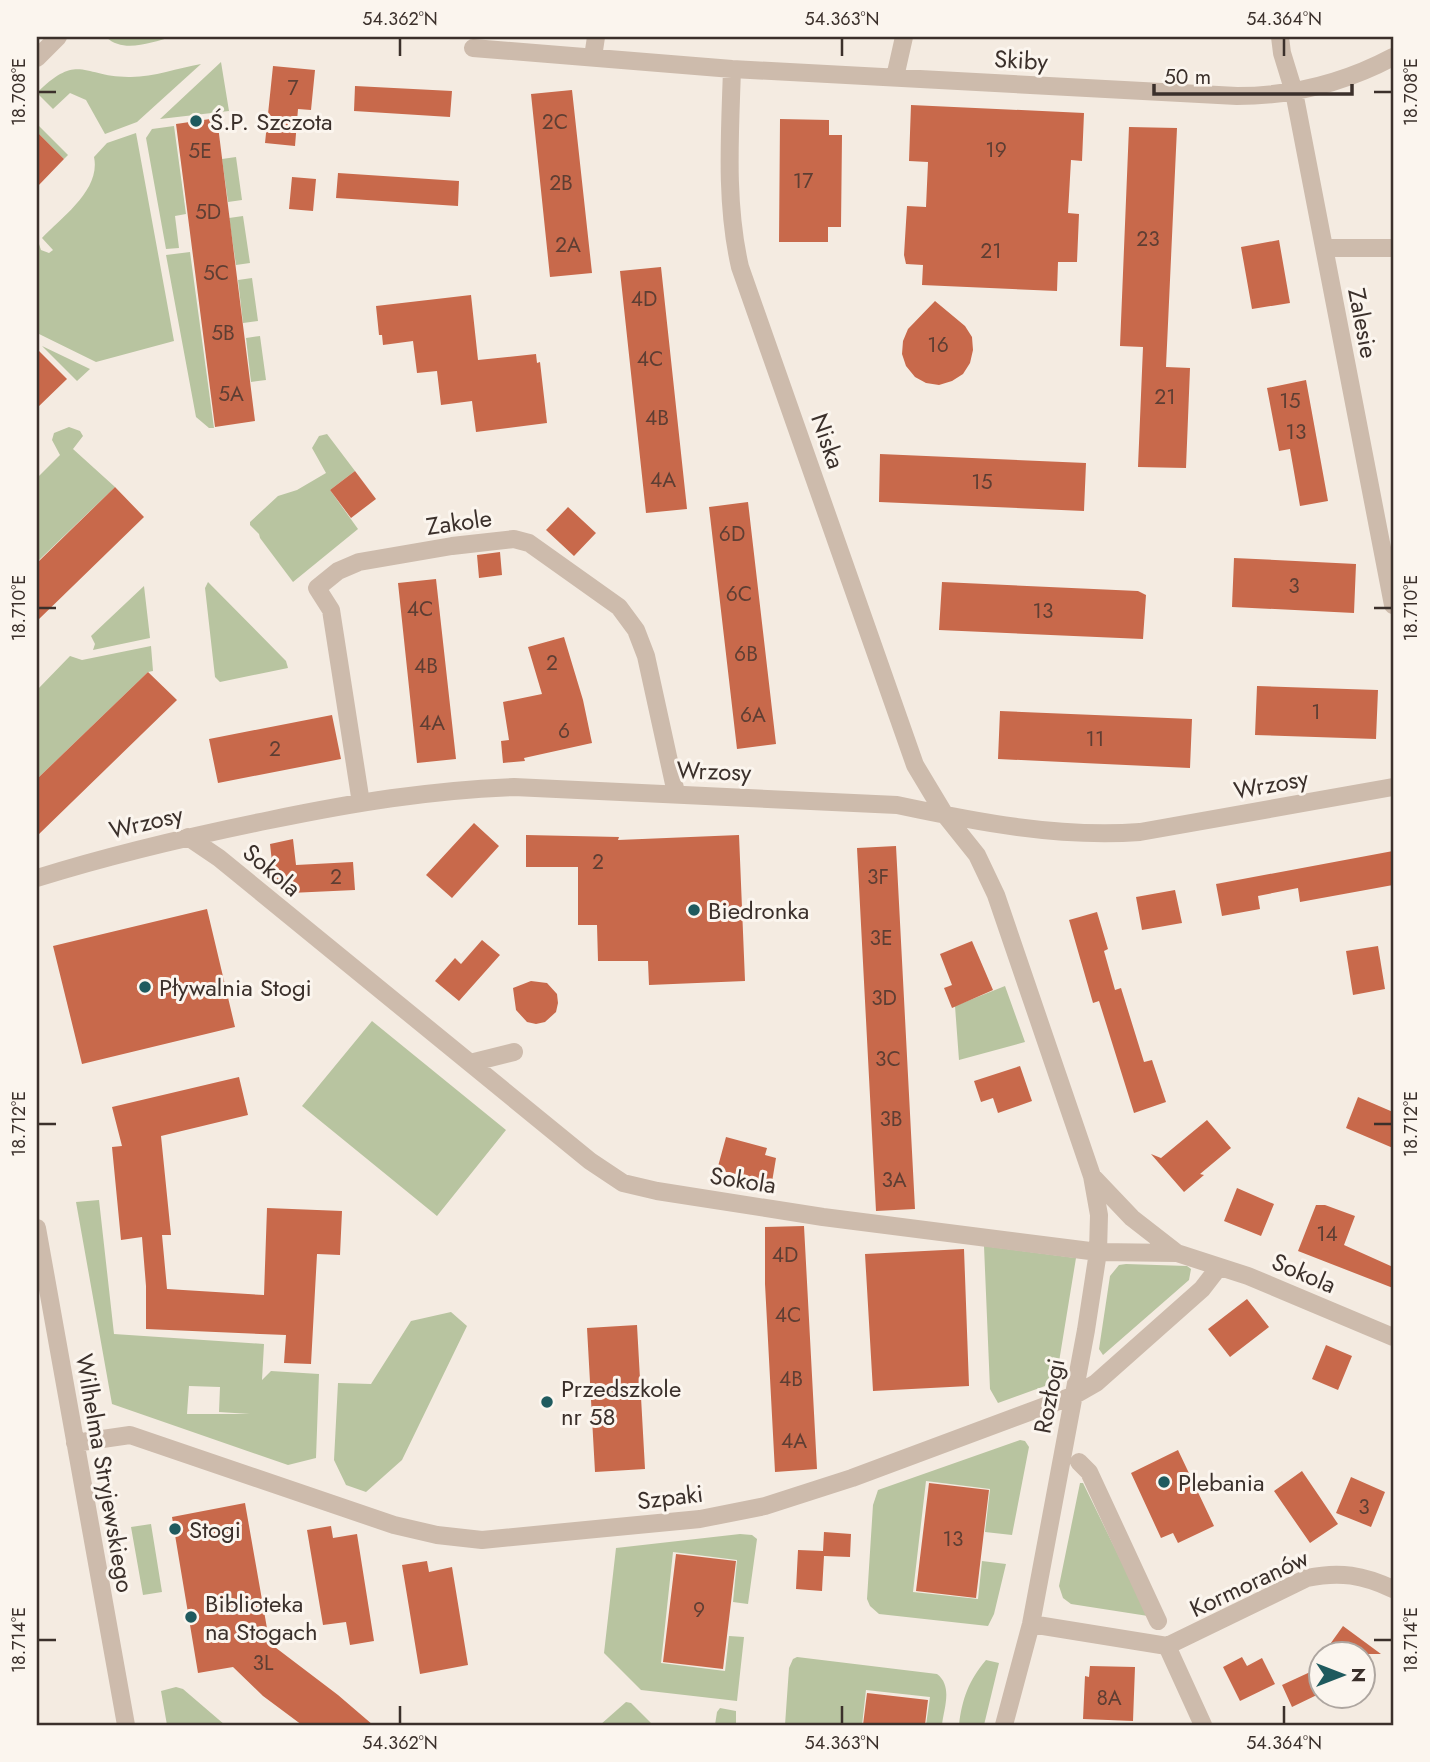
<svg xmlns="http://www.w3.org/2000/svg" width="1430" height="1762" font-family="Jost,sans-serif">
  <rect width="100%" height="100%" fill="#f4ebe1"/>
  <path fill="#b8c4a0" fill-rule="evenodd" d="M106 37H172C151 42 124 54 106 37Z
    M221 62 229 111 160 119Z
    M201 64 137 122 105 134 86 100 70 93 53 109 37 93C79 51 83 78 131 77 154 77 178 68 201 64Z
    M37 124 68 155 64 159 37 132Z
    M174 126 186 214 175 216 179 248 166 249 146 138 152 129Z
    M136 133 174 341 96 362 37 333V242L38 241 41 250 49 253 53 250 42 238C62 217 101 190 94 157L107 143Z
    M236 157 242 200 228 202 222 159Z
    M243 216 250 263 236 265 229 218Z
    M190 252 214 428H209L196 417 166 255Z
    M252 278 258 321 243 323 238 280Z
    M260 336 266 380 251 382 246 338Z
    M42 346 90 369 77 381Z
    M69 427 80 431 83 436 73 449 115 487 37 562V478L60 455 52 440 54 433Z
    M327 434 355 471 330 490 358 529 293 582 260 538 259 534 250 525V522L278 496 297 490 326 473 312 448 319 436Z
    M208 582 286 661 288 668 220 682 215 677 205 588Z
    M144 586 150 638 93 650 95 644 91 636Z
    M151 646 153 671 148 672 37 779V690L70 656 82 660Z
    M1005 986 1025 1042 959 1060 955 1006Z
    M372 1021 506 1130 437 1216 302 1106Z
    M99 1200 114 1334 264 1344 262 1380 271 1371 319 1374 316 1458 288 1465 112 1404 76 1202ZM189 1386 220 1387 219 1412 250 1414H187Z
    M984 1246 1076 1258 1058 1368 1045 1386 998 1403 990 1389Z
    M1126 1264 1187 1266 1191 1269 1189 1280 1103 1355 1099 1349 1110 1276 1119 1265Z
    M451 1312 467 1326 402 1460 366 1492 346 1485 334 1460 338 1383 371 1384 411 1321Z
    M1020 1440 1025 1441 1029 1447 1012 1535 985 1532 990 1489 926 1481 913 1592 978 1599 982 1561 1006 1564 994 1614 988 1626 879 1614 870 1606 867 1599 873 1505 878 1490Z
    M1080 1483H1083L1148 1616 1071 1604 1063 1598 1059 1586Z
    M151 1524 162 1592 143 1595 131 1527Z
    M740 1534 752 1535 757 1539 748 1604 733 1602 737 1560 673 1552 661 1663 725 1671 729 1636 744 1637 737 1701 641 1690 604 1653 616 1548Z
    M797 1657 937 1674C953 1686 944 1708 942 1725H926L930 1697 866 1690 862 1725H785L789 1668 793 1659Z
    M986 1660 999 1663 984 1725H959C962 1699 969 1680 986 1660Z
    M176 1687 183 1689 225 1725H167L161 1691Z
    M626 1702 631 1703 653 1725H600Z
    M720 1708 736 1711V1725H715L717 1712Z"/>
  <path fill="#c8694b" d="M273 66 315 70 311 110 298 109 295 146 265 143Z
    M355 86 452 91 450 117 354 111Z
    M572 90 592 273 550 277 531 94Z
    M911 105 1084 113 1082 161 1071 160 1068 213 1079 214 1077 262H1058L1057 291 922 285 923 265 906 264 904 255 907 206 926 207 928 162 909 161Z
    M217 118 255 421 215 427 176 124Z
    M780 119 829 120V135H842L841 227H828V242H779Z
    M1129 127 1177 128 1166 367 1190 368 1186 468 1138 467 1143 347 1120 346Z
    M37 132 64 159 37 187Z
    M338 173 459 181 458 206 336 198Z
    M292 177 316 179 313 211 289 209Z
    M1279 240 1290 303 1252 309 1241 247Z
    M661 267 687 509 646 513 620 271Z
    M471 295 478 360 536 354 537 363 540 362 547 423 476 432 472 401 441 405 437 371 417 373 413 341 383 345 382 335H379L376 306Z
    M935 301 965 326 972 337 973 350 970 363 963 374 952 381 939 385 926 383 915 377 906 366 902 354 903 341 908 329Z
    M37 349 67 379 37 408Z
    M1306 380 1328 501 1300 506 1290 449 1279 451 1267 388Z
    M880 454 1086 463 1084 511 879 502Z
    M355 471 376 499 351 518 330 490Z
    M115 487 144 517 37 621V563Z
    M748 502 776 744 737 749 709 507Z
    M568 507 596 533 574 556 546 530Z
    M500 552 502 575 479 578 477 555Z
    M1234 558 1356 564 1354 613 1232 607Z
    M436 579 456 759 417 763 398 583Z
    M942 582 1138 591 1146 595 1143 639 939 630Z
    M564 637 583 700 592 743 524 758 525 761 503 763 501 741 509 740 503 702 542 694 528 647Z
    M148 672 177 700 37 836V779Z
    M1257 686 1378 690 1376 739 1255 735Z
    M1000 711 1192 719 1190 768 998 759Z
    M332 715 341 759 218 783 209 739Z
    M474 823 499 846 452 898 426 875Z
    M526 835 619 837 618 840 739 835 745 981 649 985 648 961H598L597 925H578V867H526Z
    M293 839 296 865 353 862 355 890 290 893 274 880 270 844Z
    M896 846 915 1209 876 1211 857 848Z
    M1393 851V885L1300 902 1298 888 1258 896 1260 909 1222 916 1216 884Z
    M1175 890 1182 923 1142 930 1136 897Z
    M207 909 235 1027 82 1064 53 946Z
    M1097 912 1108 949 1104 951 1115 990 1121 988 1144 1062 1152 1060 1166 1102 1134 1113 1099 1001 1093 1003 1069 920Z
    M482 940 500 955 459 1001 435 981 455 958 461 964Z
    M972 941 993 990 952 1008 944 988 952 985 940 954Z
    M1378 946 1385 989 1353 995 1346 951Z
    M531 981 547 983 557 994 558 1003 556 1012 545 1022 536 1024 527 1022 516 1010 513 988Z
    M1020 1066 1032 1101 998 1113 993 1098 981 1102 974 1081Z
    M239 1077 248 1115 161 1136 171 1235H162L167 1289 264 1295 267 1208 342 1211 340 1255 317 1254 311 1364 284 1363 286 1335 146 1329V1286L142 1237 121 1240 112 1147 122 1146 112 1107Z
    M1358 1097 1393 1112V1148L1346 1128Z
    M1207 1120 1231 1148 1200 1174 1204 1175 1184 1192 1151 1154 1161 1158Z
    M726 1137 767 1148 765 1155 776 1158 772 1182 717 1170Z
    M1237 1188 1274 1204 1261 1236 1224 1221Z
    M1316 1205H1325L1355 1216 1344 1245 1393 1267V1288L1298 1251Z
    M804 1226 817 1469 775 1472 765 1284V1227Z
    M964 1249 969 1386 873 1391 865 1254Z
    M1247 1299 1269 1327 1230 1357 1208 1329Z
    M637 1325 645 1469 595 1472 587 1328Z
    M1326 1345 1352 1356 1338 1390 1312 1379Z
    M1178 1450 1214 1526 1178 1543 1173 1533 1161 1538 1131 1473Z
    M1302 1471 1338 1524 1310 1543 1274 1491Z
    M1351 1477 1385 1492 1371 1527 1336 1513Z
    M929 1483 989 1490 976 1598 916 1591Z
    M245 1503 268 1634 259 1635 338 1695 373 1725H302L263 1696 233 1667 198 1673 172 1517Z
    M331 1526 333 1538 357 1534 374 1641 350 1645 346 1622 323 1625 307 1530Z
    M824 1532 851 1534 850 1557 824 1556 822 1591 796 1589 798 1550 823 1551Z
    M676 1554 736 1561 723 1669 663 1662Z
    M427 1561 429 1572 452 1567 468 1665 420 1674 402 1565Z
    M1343 1626 1381 1654H1323Z
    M1242 1657 1247 1666 1262 1658 1275 1684 1240 1701 1223 1667Z
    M1090 1666 1135 1667 1133 1721 1083 1719 1085 1676 1089 1677Z
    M1321 1667V1693L1292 1707 1282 1685Z
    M867 1693 928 1700 925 1725H863Z"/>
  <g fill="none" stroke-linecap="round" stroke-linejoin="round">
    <path stroke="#cdbbac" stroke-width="18" d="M1280 37 1282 53 1294 92 1393 605
      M473 48 732 69 1237 96C1293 96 1344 83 1393 57
      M593 57 596 37
      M37 58 58 37
      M732 69C730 134 725 202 740 267L915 765 945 815 977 855 996 895 1092 1176 1099 1215 1098 1252 1086 1330 1031 1624 1004 1725
      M895 77 904 37
      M1324 248H1393
      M361 803 331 610 317 588 338 571 359 562 452 546 514 539 529 543 619 607 636 630 646 656 676 793
      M188 837 219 858 590 1161 623 1183 657 1191 823 1217 1098 1252 1177 1253 1248 1276 1393 1337
      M37 878C114 854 191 836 270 820 352 803 430 790 514 787L897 805C977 822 1058 838 1140 832L1393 787
      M470 1063 514 1052
      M1092 1176 1132 1218 1177 1253
      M37 1228 126 1725
      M75 1443 130 1435 394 1525 437 1535 482 1540 700 1519 765 1506 852 1478 1075 1395 1096 1383 1202 1289 1219 1267
      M1079 1462 1089 1472 1158 1621
      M1031 1624 1167 1646
      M1167 1646 1307 1578C1340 1571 1363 1575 1393 1589
      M1167 1646 1203 1725"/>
  </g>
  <path fill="none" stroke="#3b302b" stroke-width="2.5" d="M400 38V56M842 38V56M1284 38V56M38 92H56M1374 92H1392M38 608H56M1374 608H1392M38 1124H56M1374 1124H1392M38 1640H56M1374 1640H1392M400 1706V1724M842 1706V1724M1284 1706V1724"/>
  <g fill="#1f5a5e" stroke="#fbf5ee" stroke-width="2.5">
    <circle cx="196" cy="121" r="7"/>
    <circle cx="694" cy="910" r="7"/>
    <circle cx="145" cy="987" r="7"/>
    <circle cx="547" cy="1402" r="7"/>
    <circle cx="1164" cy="1482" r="7"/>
    <circle cx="175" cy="1529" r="7"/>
    <circle cx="191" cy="1617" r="7"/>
  </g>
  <g text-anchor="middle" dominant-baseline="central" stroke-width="6" stroke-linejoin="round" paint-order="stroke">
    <g font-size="21" fill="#5e3e33">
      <text x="293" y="88">7</text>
      <text x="555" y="122">2C</text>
      <text x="996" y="150">19</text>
      <text x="200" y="151">5E</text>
      <text x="803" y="181">17</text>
      <text x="561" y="183">2B</text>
      <text x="208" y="212">5D</text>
      <text x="1148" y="239">23</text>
      <text x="568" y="245">2A</text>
      <text x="991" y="251">21</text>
      <text x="216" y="273">5C</text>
      <text x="644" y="299">4D</text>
      <text x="223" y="333">5B</text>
      <text x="938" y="345">16</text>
      <text x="650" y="359">4C</text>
      <text x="231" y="394">5A</text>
      <text x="1165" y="397">21</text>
      <text x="1290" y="401">15</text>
      <text x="657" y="418">4B</text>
      <text x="1296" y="432">13</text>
      <text x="663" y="480">4A</text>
      <text x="982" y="482">15</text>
      <text x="732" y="534">6D</text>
      <text x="1294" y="586">3</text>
      <text x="739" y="594">6C</text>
      <text x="420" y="609">4C</text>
      <text x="1043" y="611">13</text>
      <text x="746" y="654">6B</text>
      <text x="552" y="663">2</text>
      <text x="426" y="666">4B</text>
      <text x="1316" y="712">1</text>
      <text x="753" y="715">6A</text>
      <text x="432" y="723">4A</text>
      <text x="564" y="731">6</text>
      <text x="1095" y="739">11</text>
      <text x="275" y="749">2</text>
      <text x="598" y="862">2</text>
      <text x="336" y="877">2</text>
      <text x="878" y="877">3F</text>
      <text x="881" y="938">3E</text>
      <text x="884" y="998">3D</text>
      <text x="888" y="1059">3C</text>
      <text x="891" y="1119">3B</text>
      <text x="894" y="1180">3A</text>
      <text x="1327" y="1234">14</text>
      <text x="785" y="1255">4D</text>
      <text x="788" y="1315">4C</text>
      <text x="791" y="1379">4B</text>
      <text x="794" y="1441">4A</text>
      <text x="1364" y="1507">3</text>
      <text x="953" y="1539">13</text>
      <text x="699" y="1610">9</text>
      <text x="263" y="1663">3L</text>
      <text x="1109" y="1698">8A</text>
    </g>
    <g font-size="24" fill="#3b302b" stroke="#fbf5ee">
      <text transform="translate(1021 60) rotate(3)">Skiby</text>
      <text transform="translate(1363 323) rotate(79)">Zalesie</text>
      <text transform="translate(828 441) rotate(71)">Niska</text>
      <text transform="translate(459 522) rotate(-8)">Zakole</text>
      <text transform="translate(714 771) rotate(2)">Wrzosy</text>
      <text transform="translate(1271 784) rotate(-10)">Wrzosy</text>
      <text transform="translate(146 822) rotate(-13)">Wrzosy</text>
      <text transform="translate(272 870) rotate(40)">Sokola</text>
      <text transform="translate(743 1180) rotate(9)">Sokola</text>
      <text transform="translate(1304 1273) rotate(23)">Sokola</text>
      <text transform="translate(1049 1396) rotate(-79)">Rozłogi</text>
      <text transform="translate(105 1473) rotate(80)">Wilhelma Stryjewskiego</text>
      <text transform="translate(670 1497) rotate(-7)">Szpaki</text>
      <text transform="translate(1249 1583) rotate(-25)">Kormoranów</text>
    </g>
    <g font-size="24" fill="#3b302b" stroke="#fbf5ee" text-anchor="start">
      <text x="210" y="121">Ś.P. Szczota</text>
      <text x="708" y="910">Biedronka</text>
      <text x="159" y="987">Pływalnia Stogi</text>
      <text x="561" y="1388">Przedszkole<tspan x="561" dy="28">nr 58</tspan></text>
      <text x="1178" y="1482">Plebania</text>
      <text x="189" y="1529">Stogi</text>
      <text x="205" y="1603">Biblioteka<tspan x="205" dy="28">na Stogach</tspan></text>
    </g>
  </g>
  <rect width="1430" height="1762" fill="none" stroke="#fbf5ee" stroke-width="77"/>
  <g transform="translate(1342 1675) rotate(90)"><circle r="33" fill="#fbf5ee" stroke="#aea6a0" stroke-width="2"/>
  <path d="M0-5L12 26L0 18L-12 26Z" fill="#1f5a5e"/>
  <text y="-10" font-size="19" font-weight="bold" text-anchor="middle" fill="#3b302b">N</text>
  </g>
  <path d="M1154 84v10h198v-10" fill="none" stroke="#3b302b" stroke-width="3.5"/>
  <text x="1164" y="84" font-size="21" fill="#3b302b" stroke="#fbf5ee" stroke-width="5" paint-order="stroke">50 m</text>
  <rect x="38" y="38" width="1354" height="1686" fill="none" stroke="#3b302b" stroke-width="2.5"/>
  <g font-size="18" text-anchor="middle" fill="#3b302b">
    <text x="400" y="25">54.362°N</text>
    <text x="842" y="25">54.363°N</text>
    <text x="1284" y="25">54.364°N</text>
    <text transform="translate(1411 92) rotate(-90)" y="6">18.708°E</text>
    <text transform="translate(19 92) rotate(-90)" y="6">18.708°E</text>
    <text transform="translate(1411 608) rotate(-90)" y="6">18.710°E</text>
    <text transform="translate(19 608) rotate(-90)" y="6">18.710°E</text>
    <text transform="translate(1411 1124) rotate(-90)" y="6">18.712°E</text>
    <text transform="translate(19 1124) rotate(-90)" y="6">18.712°E</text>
    <text transform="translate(1411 1640) rotate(-90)" y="6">18.714°E</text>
    <text transform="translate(19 1640) rotate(-90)" y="6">18.714°E</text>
    <text x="400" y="1749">54.362°N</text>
    <text x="842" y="1749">54.363°N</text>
    <text x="1284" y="1749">54.364°N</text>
  </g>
</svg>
